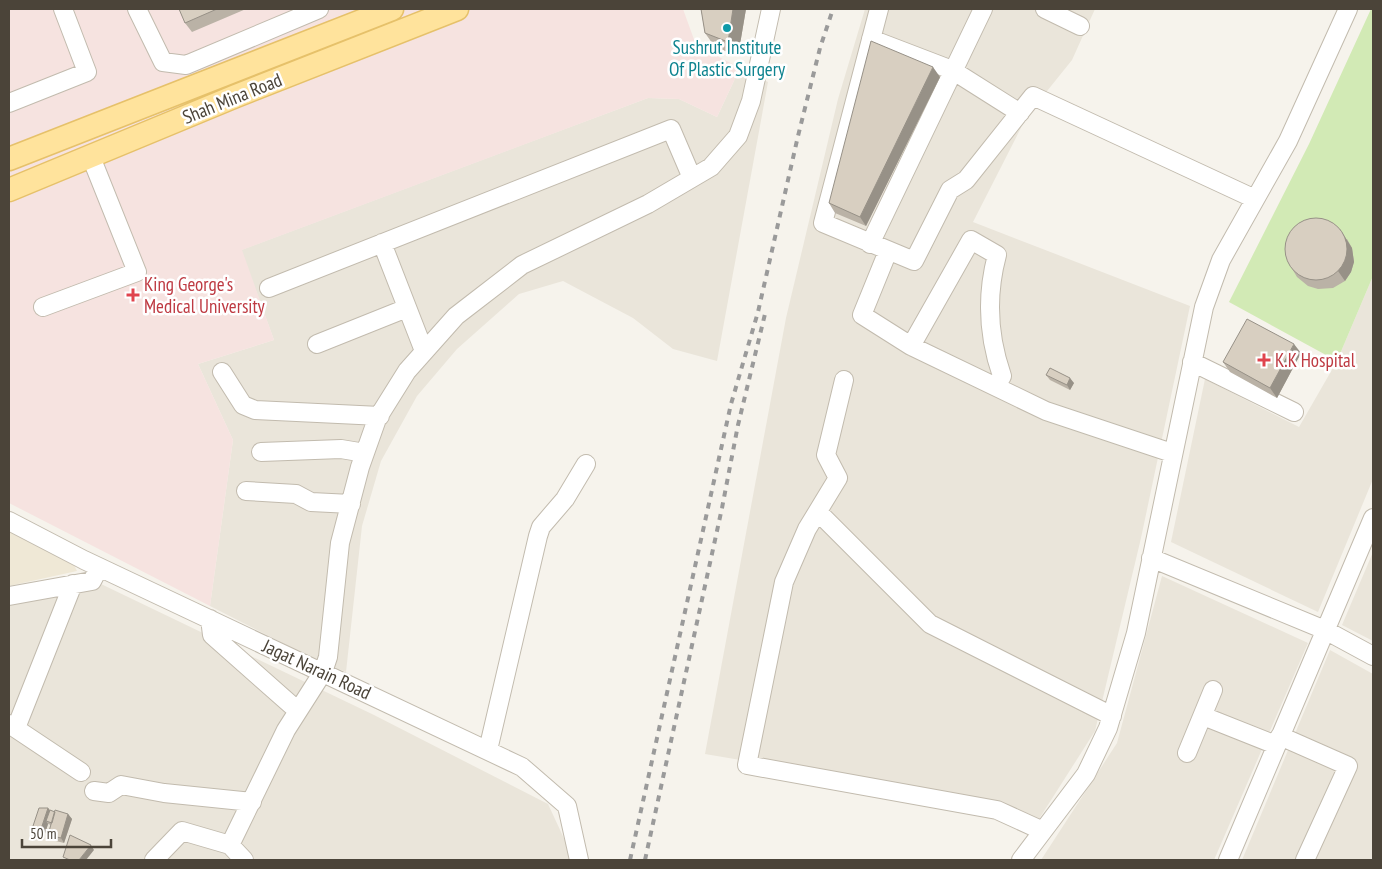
<svg xmlns="http://www.w3.org/2000/svg" width="1382" height="869" font-family="'PT Sans Narrow',sans-serif">
  <rect width="100%" height="100%" fill="#f6f3ec"/>
  <path fill="#eae5da" d="M865 9H1095L1072 60 1027 116 973 222 1190 306 1141 538 1095 731 1039 819 997 803 705 754 786 318 838 99Z
    M740 68 768 82 717 361 673 349 633 318 563 281 519 294 457 349 417 396 381 461 362 526 346 672 322 663 210 606 233 440 198 364 274 340 241 250 648 98 679 99 717 117Z
    M1373 276V479L1318 612 1171 542 1205 379 1299 427 1337 361Z
    M1373 552V641L1342 625Z
    M1162 576 1308 643 1214 860H1041L1117 743Z
    M101 584 374 715 548 804 574 860H9V604Z
    M1330 650 1373 674V860H1242Z"/>
  <path fill="#efe8d6" d="M9 531 64 558 73 563 77 571 9 586Z"/>
  <path fill="#f6e3e0" d="M9 9H683L696 45 740 68 717 117 679 99 648 98 242 250 274 340 198 364 233 440 210 606 9 503Z"/>
  <path fill="#d2eab5" d="M1371 9H1373V276L1337 361 1229 302 1309 144Z"/>
  <g fill="none" stroke-linecap="round" stroke-linejoin="round">
    <g stroke="#c2bbae" stroke-width="20">
      <path id="minor" d="M137 9 163 62 186 65 319 9
        M879 9 823 223 914 261 950 190 966 180 1033 96 1255 199
        M1045 9 1080 26
        M871 39 952 70 1020 113
        M9 103 87 72 63 9
        M382 243 424 351
        M870 244 983 9
        M888 251 862 315 911 346 971 240 997 255C986 296 988 336 1002 376L996 386
        M269 288 671 129 692 178
        M43 307 137 272 91 157
        M317 344 407 308
        M911 346 1046 411 1172 453
        M1192 362 1294 412
        M222 372 243 405 255 410 380 416
        M844 380 826 455 838 478 807 529 784 582 747 765 997 810 1043 831
        M261 452 341 449 365 453
        M246 491 296 494 311 502 351 504
        M818 512 930 624 1112 716
        M9 521 84 560 522 767 567 806 579 860
        M1151 558 1325 630 1373 656
        M9 596 92 581 99 568
        M210 619 212 635 298 711
        M1203 716 1276 745
        M9 724 81 772
        M16 728 73 584
        M1280 736 1348 766 1305 860
        M488 750 538 536 541 527 565 499 586 464
        M1187 753 1213 690
        M94 791 109 793 121 785 164 793 252 802
        M230 845 286 730 323 672 328 657 340 543 360 467 377 419 407 371 456 316 522 265 648 204 711 167 738 136 751 101 771 9
        M154 860 182 831 230 845 244 860
        M1021 860 1086 774 1108 728 1136 633 1204 307 1221 260 1288 141 1348 9
        M1228 860 1373 518"/>
    </g>
    <g stroke="#e6c16a" stroke-width="25">
      <path id="major" d="M9 159 392 9
        M9 190 236 96 457 9"/>
    </g>
    <use href="#minor" stroke="#fff" stroke-width="18"/>
    <use href="#major" stroke="#ffe39c" stroke-width="22"/>
    <path stroke="#9a9a9a" stroke-width="4" stroke-dasharray="6 6" stroke-linecap="butt" d="M630 860 731 404 758 312 798 136 820 48 833 9
      M645 860 722 508 738 425 765 314"/>
  </g>
  <path fill="#bab2a6" d="M179 9H246L192 32 185 23Z
    M701 9H746L738 56 715 47 705 33Z
    M940 77 866 226 835 213 829 203Z
    M1347 239 1352 248 1354 262 1351 272 1345 281 1333 288 1318 289 1308 286 1297 277 1291 267Z
    M1301 353 1277 398 1230 372 1223 362Z
    M1046 375 1074 383 1070 390 1050 380Z
    M48 808 50 810 55 812 68 814 72 819 64 843 52 840 48 835 51 825 48 824 43 840 34 837 31 832Z"/>
  <path fill="#979187" d="M733 9H746L738 56 728 42Z
    M933 67 940 77 866 226 860 217Z
    M1340 229 1352 248 1354 262 1351 272 1345 281 1338 271Z
    M1294 344 1301 353 1277 398 1270 388Z
    M1070 378 1074 383 1070 390 1067 385Z
    M48 808 52 813 46 821 48 824 43 840 39 835Z
    M68 814 72 819 64 843 61 838Z
    M91 845 94 850 86 860H79Z"/>
  <path fill="#d8cfc1" stroke="#979187" d="M179 9H217L185 23Z
    M701 9H733L728 42 705 33Z
    M871 41 933 67 860 217 829 203Z
    M1285 249a31 31 0 1 1 62 0a31 31 0 1 1-62 0Z
    M1247 319 1294 344 1270 388 1223 362Z
    M1050 368 1070 378 1067 385 1046 375Z
    M39 808H48L39 835 31 832Z
    M50 810 55 812 52 823 46 821Z
    M55 810 68 814 61 838 48 835Z
    M70 835 91 845 79 860H70L63 857Z"/>
  <circle fill="#0f9aa8" stroke="#fff" stroke-width="2" cx="727" cy="28" r="5"/>
  <g fill="#e0444e" stroke="#fff" stroke-width="2">
    <path d="M130.5 287.5h5v5h5v5h-5v5h-5v-5h-5v-5h5z"/>
    <path d="M1261.5 352.5h5v5h5v5h-5v5h-5v-5h-5v-5h5z"/>
  </g>
  <g text-anchor="middle" dominant-baseline="central" stroke-width="5" stroke-linejoin="round" paint-order="stroke">
    <g font-size="19" fill="#0d838f" stroke="#fff">
      <text x="727" y="47">Sushrut Institute<tspan x="727" dy="22">Of Plastic Surgery</tspan></text>
    </g>
    <g font-size="19" fill="#4b4439" stroke="#fff">
      <text transform="translate(232 98) rotate(-22)">Shah Mina Road</text>
      <text transform="translate(317 669) rotate(25)">Jagat Narain Road</text>
    </g>
    <g font-size="19" fill="#be3a42" stroke="#fff" text-anchor="start">
      <text x="144" y="284">King George's<tspan x="144" dy="22">Medical University</tspan></text>
      <text x="1275" y="360">K.K Hospital</text>
    </g>
  </g>
  <rect width="1382" height="869" fill="none" stroke="#4b4439" stroke-width="20"/>
  <path d="M22 839v8h89v-8" fill="none" stroke="#4b4439" stroke-width="2.5"/>
  <text x="30" y="839" font-size="15" fill="#4b4439" stroke="#ffffff" stroke-width="4" paint-order="stroke">50 m</text>
</svg>
